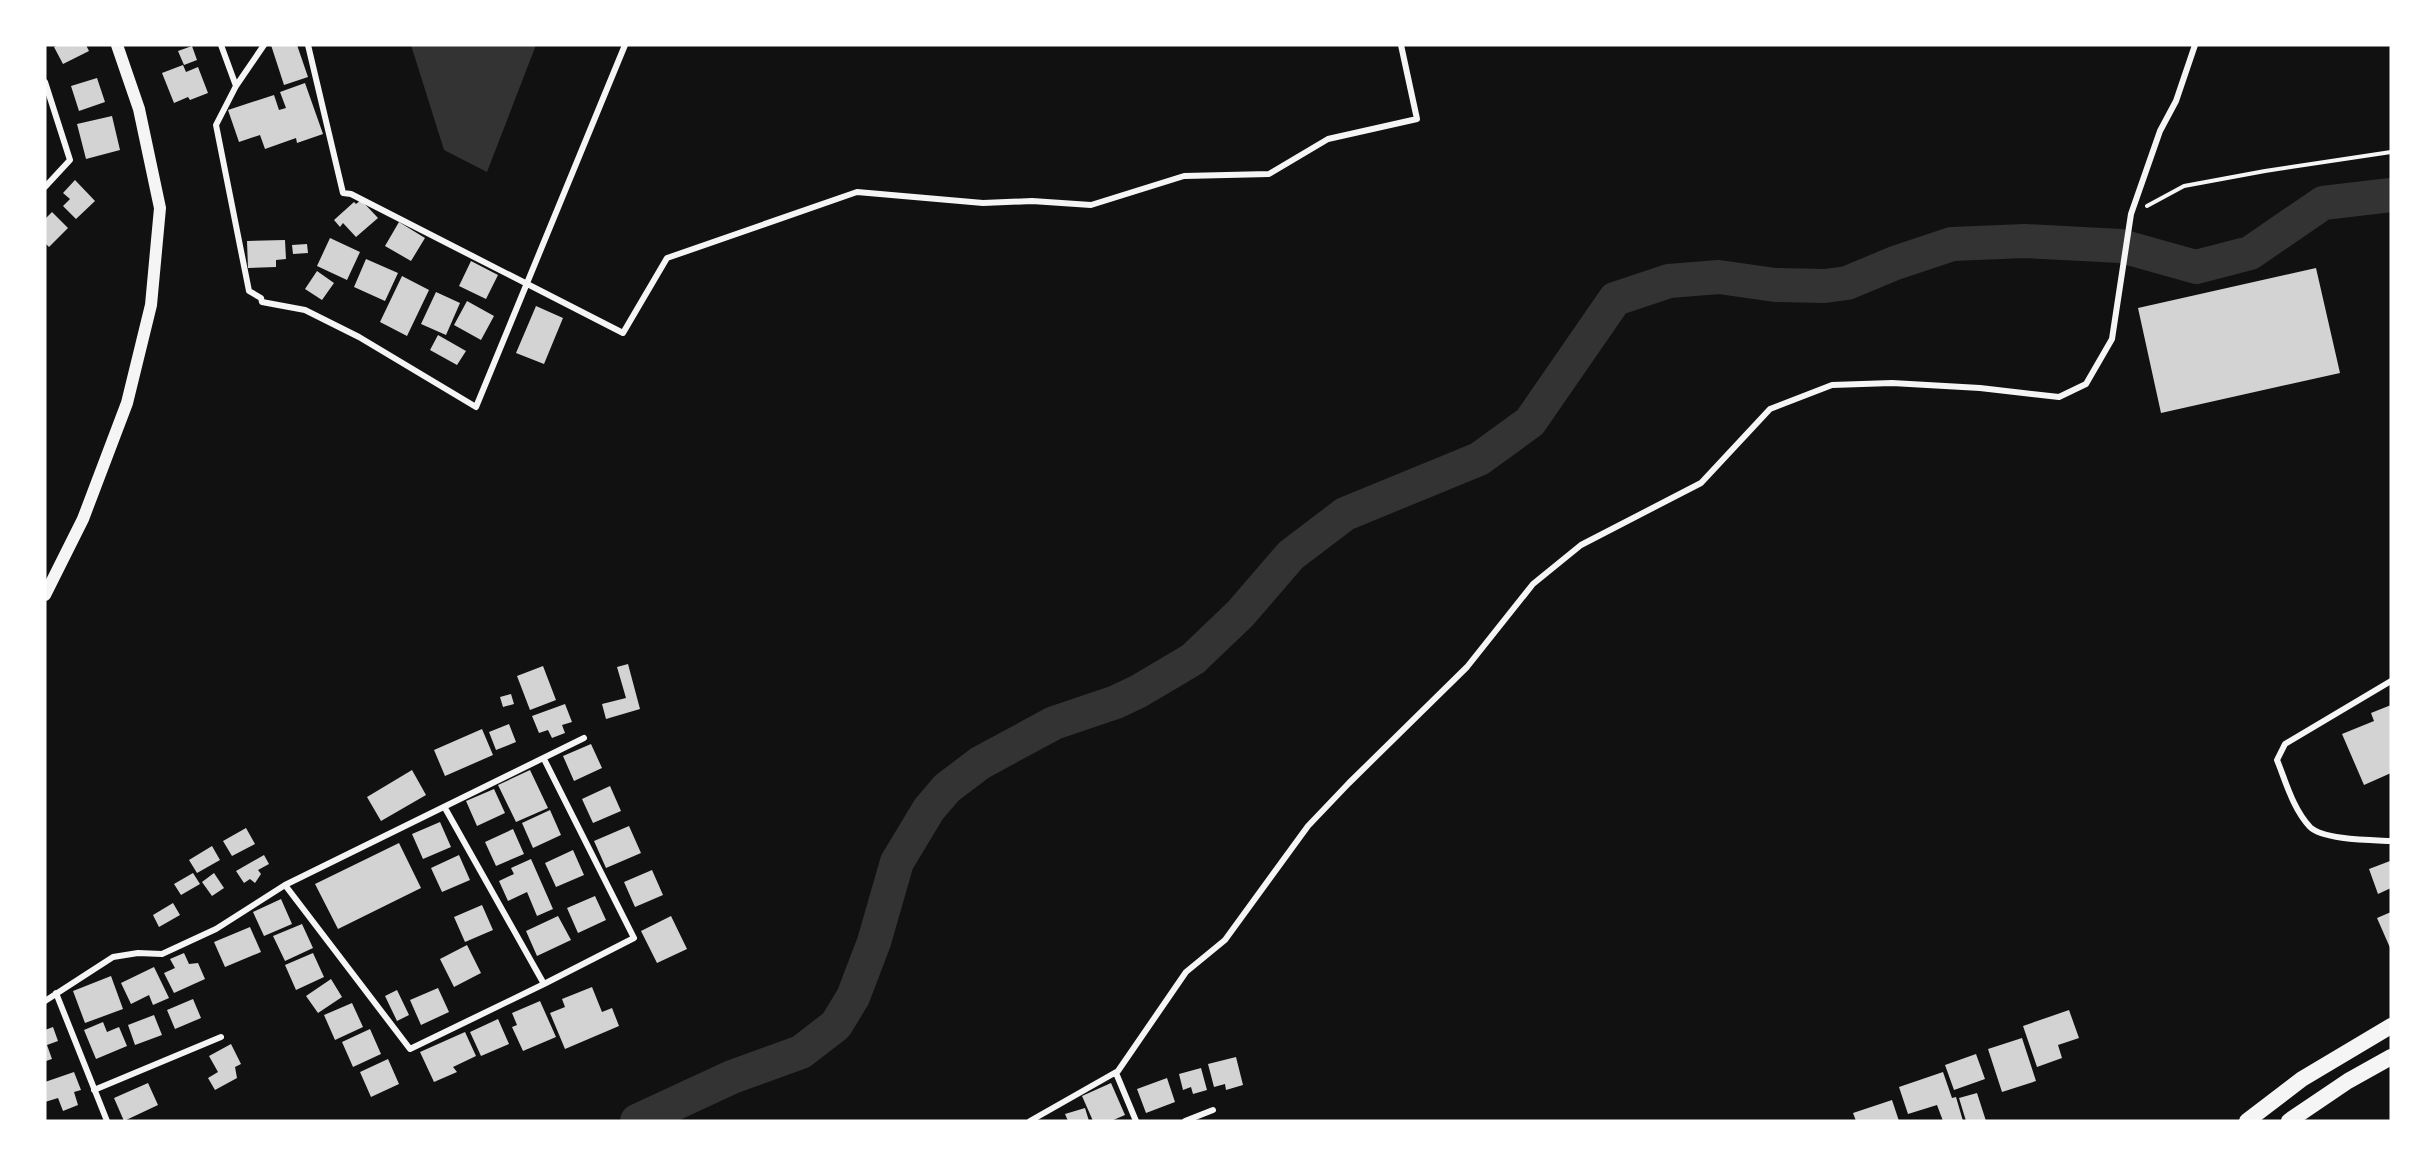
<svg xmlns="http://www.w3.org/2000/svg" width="2436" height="1166" font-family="'DM Sans',sans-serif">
  <rect width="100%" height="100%" fill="#111"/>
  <path fill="#333" d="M411 45H536L487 172 444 150Z"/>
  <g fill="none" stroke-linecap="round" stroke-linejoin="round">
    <path stroke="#333" stroke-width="34" d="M637 1121 732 1077 801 1052 836 1025 853 997 874 942 897 862 929 809 947 788 980 763 1054 723 1116 702 1139 691 1193 659 1240 614 1291 555 1345 514 1479 459 1530 422 1615 299 1669 281 1719 277 1775 285 1825 286 1847 283 1895 263 1952 244 2025 241 2121 246 2196 267 2250 253 2323 203 2391 195"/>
  </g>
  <path fill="#d3d3d3" d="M58 45H86L89 51 63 64 54 47Z
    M271 45H297L308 77 284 85Z
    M192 46 197 60 184 65 178 51Z
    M183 65 186 72 198 67 208 93 190 100 188 97 174 103 162 73Z
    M97 78 105 102 79 111 71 86Z
    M305 83 323 134 297 143 296 138 265 149 260 135 239 142 228 110 274 95 279 110 286 108 280 92Z
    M112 116 120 150 86 159 77 124Z
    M75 180 95 201 76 219 63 206 70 199 63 193Z
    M361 200 378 218 356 237 343 223 340 227 334 220 354 202 356 204Z
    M52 212 68 228 49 247 45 243V219Z
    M399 222 425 238 411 261 385 246Z
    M330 238 360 252 347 280 317 266Z
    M285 240 286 259 276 260V267L248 268 247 241Z
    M307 244 308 253 293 254 292 245Z
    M366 259 398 273 385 301 354 287Z
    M471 261 498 275 486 299 459 286Z
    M2316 268 2340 373 2161 413 2138 308Z
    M317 271 334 283 322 300 305 289Z
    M402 276 429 290 407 336 380 322Z
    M436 292 460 303 446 335 421 324Z
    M467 301 494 316 481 340 454 325Z
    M536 306 563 318 544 364 516 353Z
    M438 335 466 351 457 365 430 350Z
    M628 664 640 709 606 719 602 704 626 698 617 667Z
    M543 666 556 700 530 710 517 676Z
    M511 694 514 704 503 707 500 697Z
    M565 704 572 722 562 725 565 733 552 738 548 730 539 733 532 716Z
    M2391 705V773L2364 785 2342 734 2374 721 2371 713Z
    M509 724 516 742 496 750 489 732Z
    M482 729 493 755 445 776 434 750Z
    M591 744 602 768 574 781 563 756Z
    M412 770 426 795 381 821 367 797Z
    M530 770 548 808 516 822 498 785Z
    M610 786 621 811 593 823 582 799Z
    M494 789 505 813 477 826 466 801Z
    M550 810 561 835 533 848 522 823Z
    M440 822 451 847 423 859 412 834Z
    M629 826 641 853 606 868 594 841Z
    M246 828 255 844 232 856 223 841Z
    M513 829 524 854 496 866 485 842Z
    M399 843 421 888 338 929 315 884Z
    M212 846 220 860 197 873 189 860Z
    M573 850 584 875 556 887 545 863Z
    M264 855 269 864 258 870 261 874 255 883 250 879 244 883 236 871Z
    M459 855 470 880 442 892 431 868Z
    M531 859 553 909 537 916 527 892 508 901 499 881 514 874 511 868Z
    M2390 861 2391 888 2378 894 2369 869Z
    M652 870 663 895 635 907 624 882Z
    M193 873 200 884 181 895 174 884Z
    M214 873 224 888 212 896 202 882Z
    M595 896 606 920 578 933 567 908Z
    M281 899 292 924 264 936 253 912Z
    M173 903 180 915 159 927 153 915Z
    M482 905 493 930 465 942 454 917Z
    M2391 912V950L2377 918Z
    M558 916 571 940 537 956 526 931Z
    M671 916 687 949 657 963 641 931Z
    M302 924 313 948 285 961 273 936Z
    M250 927 261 952 225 967 214 942Z
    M467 945 481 973 454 987 440 959Z
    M184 953 189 964 198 963 205 979 174 993 164 973 175 968 170 959Z
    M313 953 324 977 296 990 285 965Z
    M154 967 169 998 153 1005 149 995 131 1004 121 983Z
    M111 976 123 1009 85 1023 73 991Z
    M331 979 342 997 318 1013 306 996Z
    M592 987 602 1012 612 1008 619 1026 565 1049 550 1013 565 1007 562 999Z
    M438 988 449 1012 421 1025 410 1000Z
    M397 990 409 1015 397 1021 385 996Z
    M193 999 201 1018 175 1029 167 1010Z
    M540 1001 556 1037 523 1051 512 1027 517 1025 512 1013Z
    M352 1003 363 1027 335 1040 324 1015Z
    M2069 1010 2079 1038 2058 1045 2062 1058 2037 1067 2023 1026Z
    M154 1015 162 1035 135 1045 128 1025Z
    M498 1019 509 1044 481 1056 470 1032Z
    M103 1022 107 1032 119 1027 127 1046 96 1059 84 1030Z
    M53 1027 58 1041 47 1045 52 1059 46 1061 45 1030Z
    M370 1029 381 1054 353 1067 342 1042Z
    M465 1032 476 1056 453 1067 457 1072 434 1082 420 1052Z
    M2022 1038 2036 1081 2002 1092 1988 1049Z
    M231 1044 241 1064 235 1067 237 1078 215 1090 208 1078 218 1072 209 1056Z
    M1976 1054 1985 1079 1954 1090 1945 1065Z
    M1236 1057 1243 1085 1226 1090 1225 1084 1214 1087 1208 1064Z
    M388 1059 399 1084 371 1097 360 1072Z
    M1201 1068 1207 1090 1193 1094 1191 1087 1183 1090 1179 1074Z
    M74 1072 81 1090 74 1092 78 1105 63 1111 58 1098 45 1102V1082Z
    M1943 1072 1952 1098 1956 1097 1963 1121H1943L1937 1105 1908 1114 1899 1087Z
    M1167 1078 1175 1102 1146 1113 1137 1089Z
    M148 1083 158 1105 124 1121 114 1098Z
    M1111 1083 1125 1115 1111 1121H1093L1082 1096Z
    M1977 1093 1986 1121H1966L1959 1098Z
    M1892 1100 1899 1121H1856L1853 1113Z
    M1085 1108 1089 1121H1068L1065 1114Z"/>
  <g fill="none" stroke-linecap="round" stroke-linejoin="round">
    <path stroke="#f5f5f5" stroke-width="4" d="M2147 206 2184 186 2265 171 2391 152"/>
    <path stroke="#f5f5f5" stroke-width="6" d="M221 45 236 86
      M264 45 236 86 216 125 249 291 261 298 262 302 305 310 359 337 476 407 625 45
      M308 45 343 193 351 194 623 333 667 258 857 192 983 203 1032 201 1091 205 1184 176 1269 174 1328 139 1417 119 1401 45
      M45 82 70 160 45 187
      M2391 681 2285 744 2277 760C2286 782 2293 809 2310 827 2323 840 2372 840 2391 841
      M285 885 410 1049 544 984 445 808
      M544 984 634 938 544 759
      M56 993 107 1121
      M45 1001 113 957 138 953 162 954 216 929 285 885 584 738
      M1116 1073 1136 1121
      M94 1090 221 1037
      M1030 1121 1118 1071 1186 972 1225 940 1308 826 1349 783 1467 667 1533 584 1581 545 1701 483 1770 409 1832 385 1892 383 1980 388 2059 397 2086 384 2112 339 2131 214 2160 131 2176 101 2195 45
      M1185 1121 1213 1110"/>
    <path stroke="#f5f5f5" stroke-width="12" d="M45 595 83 519 127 403 151 305 160 208 139 109 117 45"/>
    <path stroke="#f5f5f5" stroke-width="16" d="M2247 1121 2302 1079 2391 1026
      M2289 1121 2348 1081 2391 1057"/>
  </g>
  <rect width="2436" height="1166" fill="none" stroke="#ffffff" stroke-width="93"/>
</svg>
